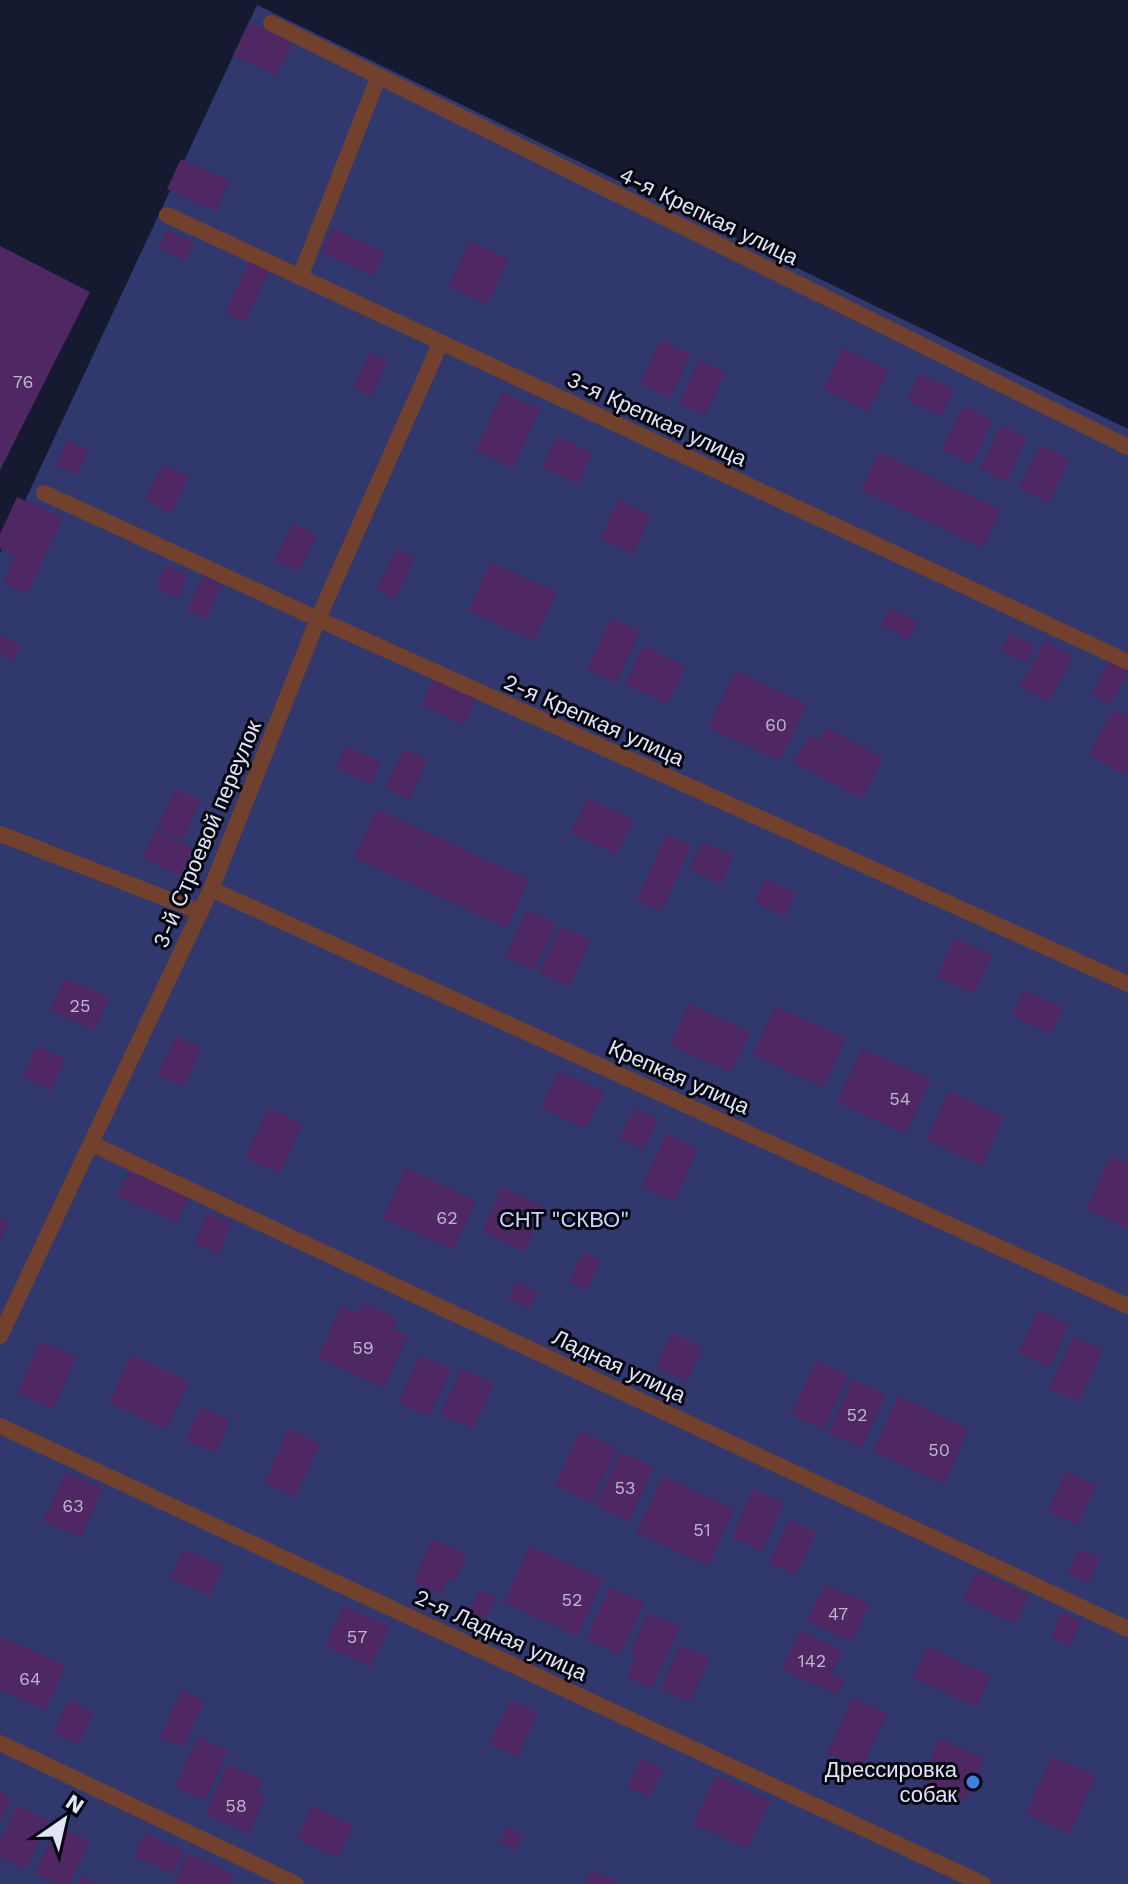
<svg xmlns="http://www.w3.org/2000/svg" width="1128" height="1884" font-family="'Work Sans',sans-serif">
  <rect width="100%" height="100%" fill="#161a31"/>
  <path fill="#31386d" d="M257 5 1128 429V1884H0V554Z"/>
  <path fill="#4f2762" d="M249 22 293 43 277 76 233 55Z
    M181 159 230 181 216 212 167 189Z
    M333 228 384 253 373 276 321 252Z
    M167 230 194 243 185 261 158 248Z
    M470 241 509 259 487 305 448 287Z
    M0 246 90 292 0 470Z
    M250 259 270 269 245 322 225 313Z
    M661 340 691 354 670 399 640 384Z
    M843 348 889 370 869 412 823 390Z
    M370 352 388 360 371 397 353 389Z
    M699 360 725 373 705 416 679 404Z
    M920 373 954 389 941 416 907 400Z
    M503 392 540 409 513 468 475 451Z
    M963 406 993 420 972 464 942 450Z
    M1000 425 1027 437 1006 482 980 469Z
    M556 436 592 453 578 484 542 467Z
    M67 440 89 450 77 475 56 465Z
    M1040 445 1070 459 1049 503 1019 488Z
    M879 452 1001 510 983 548 861 490Z
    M163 464 189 476 172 513 145 501Z
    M17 497 63 518 27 594 3 583 15 556 0 549V534Z
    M618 500 651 515 633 555 600 539Z
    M293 523 317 535 299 572 275 561Z
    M396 548 415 557 396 599 377 590Z
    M491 562 557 592 534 641 468 611Z
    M166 565 188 575 178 598 156 588Z
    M203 576 222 585 206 619 187 610Z
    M890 607 918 622 908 640 881 625Z
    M611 618 640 632 616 684 587 670Z
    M1010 633 1035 646 1026 663 1001 650Z
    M0 635 21 645 13 661 0 655Z
    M1045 640 1074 656 1049 702 1020 687Z
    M643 646 686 666 668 704 625 684Z
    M1111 658 1128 667V672L1111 705 1092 695Z
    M735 671 807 704 780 761 708 728Z
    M434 677 477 697 464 725 421 705Z
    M1114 709 1128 717V776L1089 755Z
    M826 727 883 758 862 799 794 763 809 735 819 741Z
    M346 746 381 762 371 784 336 768Z
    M404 749 428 760 409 800 385 789Z
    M175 789 201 800 183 840 157 828Z
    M587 798 634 820 617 854 571 833Z
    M377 809 529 880 507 928 354 858Z
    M156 830 194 848 181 876 142 858Z
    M667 834 692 846 661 912 636 900Z
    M702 842 733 856 721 884 689 869Z
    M765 880 796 893 785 916 754 902Z
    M527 910 556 924 534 971 505 957Z
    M561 927 591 940 569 987 539 973Z
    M955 938 992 955 974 994 937 977Z
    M65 978 109 998 94 1031 50 1011Z
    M1024 990 1063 1008 1051 1034 1012 1016Z
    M689 1004 750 1032 731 1073 670 1045Z
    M775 1006 846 1039 823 1088 753 1055Z
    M176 1036 202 1048 184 1087 157 1075Z
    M37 1046 65 1059 50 1091 22 1077Z
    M862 1048 931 1080 906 1134 837 1102Z
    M558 1071 604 1091 586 1129 541 1108Z
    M949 1091 1004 1117 982 1166 926 1140Z
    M268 1108 303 1124 280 1174 245 1158Z
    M634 1108 658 1119 644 1150 619 1139Z
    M666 1134 698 1149 674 1202 642 1187Z
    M1111 1156 1128 1164V1228L1086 1209Z
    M406 1168 476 1201 453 1250 383 1218Z
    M130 1169 190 1196 177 1223 117 1196Z
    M502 1187 544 1207 524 1252 482 1232Z
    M208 1212 232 1223 218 1254 194 1243Z
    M0 1218 9 1222 0 1242Z
    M583 1252 601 1260 587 1290 569 1282Z
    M516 1282 538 1292 530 1309 508 1299Z
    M362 1302 398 1319 393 1329 408 1336 384 1388 318 1358 341 1306 357 1313Z
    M1038 1310 1069 1325 1050 1367 1018 1353Z
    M672 1333 703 1347 687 1382 656 1368Z
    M1073 1336 1103 1350 1079 1402 1049 1389Z
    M41 1341 77 1357 53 1409 17 1393Z
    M131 1355 189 1382 167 1430 109 1403Z
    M420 1355 451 1370 429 1417 398 1403Z
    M816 1361 848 1376 824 1430 791 1415Z
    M461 1369 494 1384 473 1429 440 1414Z
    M853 1379 886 1395 862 1448 828 1433Z
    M898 1396 969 1429 944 1484 873 1452Z
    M201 1407 230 1420 215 1453 186 1440Z
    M289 1429 320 1444 295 1498 264 1483Z
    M580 1431 617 1448 592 1503 555 1486Z
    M620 1452 654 1467 629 1521 596 1506Z
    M1066 1471 1096 1485 1078 1525 1048 1511Z
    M66 1472 103 1489 81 1538 43 1521Z
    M663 1476 734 1509 708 1566 636 1533Z
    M753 1489 784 1503 762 1551 732 1537Z
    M789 1520 816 1532 796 1575 769 1563Z
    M432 1539 467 1555 455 1581 448 1578 441 1595 413 1582Z
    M530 1546 604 1580 577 1636 504 1603Z
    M184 1549 223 1567 210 1596 170 1578Z
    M1079 1549 1100 1558 1089 1583 1068 1574Z
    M976 1571 1029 1595 1015 1624 963 1600Z
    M825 1584 869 1604 852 1642 807 1621Z
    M610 1587 644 1603 620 1655 586 1639Z
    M479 1590 496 1598 486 1620 469 1612Z
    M344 1606 390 1627 371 1667 325 1646Z
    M648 1612 680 1627 652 1688 627 1677 636 1656 630 1653Z
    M1062 1612 1082 1621 1070 1646 1051 1637Z
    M800 1631 843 1651 832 1674 845 1680 838 1695 782 1670Z
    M3 1637 66 1666 45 1710 0 1690V1643Z
    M680 1645 710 1659 690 1702 660 1689Z
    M928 1647 991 1676 976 1707 913 1678Z
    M182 1690 205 1701 183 1747 160 1737Z
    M852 1698 887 1714 862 1769 827 1753Z
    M69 1700 94 1712 78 1745 53 1733Z
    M510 1700 538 1713 518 1757 489 1744Z
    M198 1737 228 1751 205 1801 175 1787Z
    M940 1738 985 1759 966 1801 921 1780Z
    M1052 1756 1096 1776 1069 1834 1026 1814Z
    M641 1758 663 1769 650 1797 627 1787Z
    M228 1764 263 1781 258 1792 266 1796 249 1834 205 1814Z
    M716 1775 770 1800 748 1849 693 1824Z
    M0 1792 12 1798 0 1823Z
    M17 1806 49 1821 26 1869 0 1857V1842Z
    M312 1806 353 1826 338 1858 297 1839Z
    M57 1826 90 1841 70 1884H57L35 1874Z
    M506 1827 523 1835 516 1851 499 1843Z
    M144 1833 184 1851 173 1874 134 1856Z
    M188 1853 235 1875 230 1884H174Z
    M592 1870 622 1884H586Z
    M81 1876 98 1884H78Z"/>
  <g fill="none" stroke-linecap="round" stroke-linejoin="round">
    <path stroke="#72412d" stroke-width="16" d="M271 23 1128 447
      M167 215 1128 662
      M300 277 378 78
      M44 493 318 619 1128 984
      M0 834 201 912
      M211 889 1128 1306
      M92 1144 1128 1629
      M0 1336 211 889 318 619 441 342
      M0 1426 983 1884
      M0 1743 296 1884"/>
  </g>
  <circle fill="#3f7fe0" stroke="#050610" stroke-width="3" cx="973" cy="1782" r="8"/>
  <g text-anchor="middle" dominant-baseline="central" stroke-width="6" stroke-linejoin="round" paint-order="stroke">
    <g font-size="18" fill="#bcb6d1">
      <text x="23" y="381">76</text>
      <text x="776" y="724">60</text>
      <text x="80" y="1005">25</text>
      <text x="900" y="1098">54</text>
      <text x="447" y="1217">62</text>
      <text x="363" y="1347">59</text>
      <text x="857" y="1414">52</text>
      <text x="939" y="1449">50</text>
      <text x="625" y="1487">53</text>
      <text x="73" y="1505">63</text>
      <text x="702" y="1529">51</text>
      <text x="572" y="1599">52</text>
      <text x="838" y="1613">47</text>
      <text x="357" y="1636">57</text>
      <text x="812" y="1660">142</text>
      <text x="30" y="1678">64</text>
      <text x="236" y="1805">58</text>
    </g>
    <g font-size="22" fill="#e1e5f6" stroke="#050610">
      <text transform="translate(709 216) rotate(26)">4-я Крепкая улица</text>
      <text transform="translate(657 419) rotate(25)">3-я Крепкая улица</text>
      <text transform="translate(594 720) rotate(24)">2-я Крепкая улица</text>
      <text transform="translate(207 834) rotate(-67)">3-й Строевой переулок</text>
      <text transform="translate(679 1077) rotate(24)">Крепкая улица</text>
      <text transform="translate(619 1366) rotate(25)">Ладная улица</text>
      <text transform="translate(501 1635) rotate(25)">2-я Ладная улица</text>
    </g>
    <g font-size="22" fill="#cbd4fb" stroke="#050610">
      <text x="564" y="1219">СНТ "СКВО"</text>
    </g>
    <g font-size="22" fill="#e1e5f6" stroke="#050610" text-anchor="end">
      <text x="957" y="1769">Дрессировка<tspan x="957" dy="25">собак</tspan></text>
    </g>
  </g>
  <g transform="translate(64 1820) rotate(34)" stroke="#050610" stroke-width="6" paint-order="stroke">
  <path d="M0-6L14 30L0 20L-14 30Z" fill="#e1e5f6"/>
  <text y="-12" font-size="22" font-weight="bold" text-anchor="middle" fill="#e1e5f6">N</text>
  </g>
</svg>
